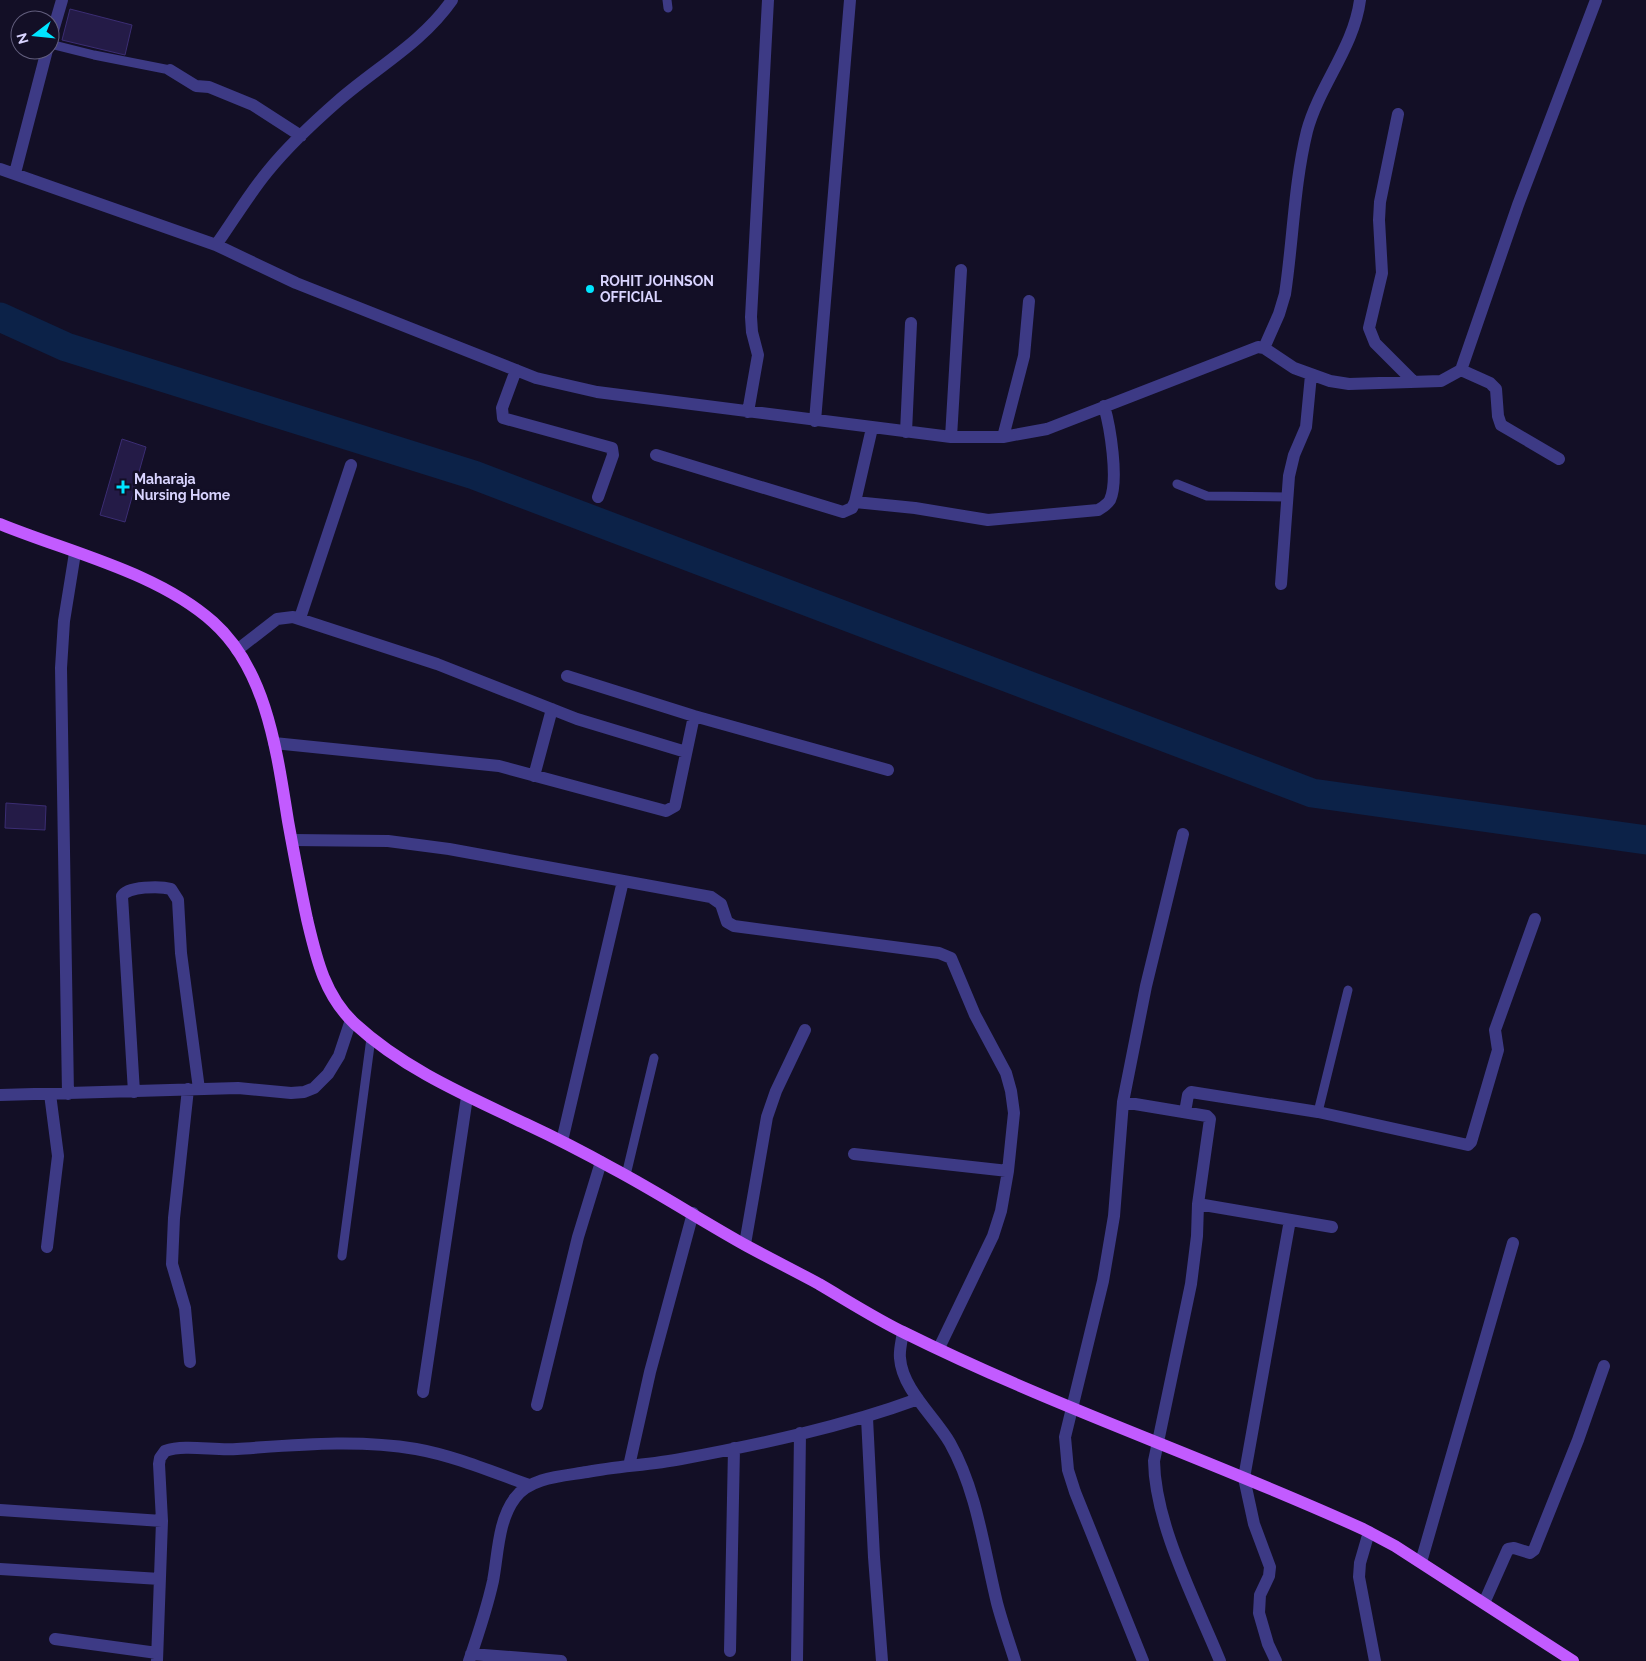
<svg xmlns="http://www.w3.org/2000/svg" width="1646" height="1661" font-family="Raleway,sans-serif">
  <rect width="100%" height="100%" fill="#130f26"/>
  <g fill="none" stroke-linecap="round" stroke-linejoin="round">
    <path stroke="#0c2248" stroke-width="29" d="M0 317 66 347 474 475 1312 793 1646 840"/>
  </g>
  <path fill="#241b47" stroke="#3b2d73" d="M70 9 132 25 125 55 62 40Z
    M122 439 146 447 125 522 100 515Z
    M6 803 46 806 45 830 5 828Z"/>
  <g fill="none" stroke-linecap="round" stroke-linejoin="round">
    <path stroke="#3d3a85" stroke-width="9" d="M667 0 668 8
      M50 44 94 55 170 70
      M1177 484 1207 496 1287 497
      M1318 1112 1348 990
      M626 1175 654 1058
      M342 1256 371 1038"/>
    <path stroke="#3d3a85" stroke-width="12" d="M50 41 62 0
      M170 70 196 86 209 87 253 105 301 136
      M1398 114 1380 202 1379 220 1382 273 1369 328 1375 343 1414 382
      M0 169 216 245 296 283 536 378 597 392 951 437H1003L1047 429 1258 347 1264 348 1294 368 1330 381 1349 384 1441 381 1461 370 1518 205 1596 0
      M15 173 47 50
      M216 245C233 221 249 194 268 171 289 145 314 122 338 101 377 67 422 43 452 0
      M1264 348 1279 314 1285 294C1293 241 1294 184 1307 131 1319 86 1354 47 1360 0
      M516 370 502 408 503 418 612 448 613 455 598 497
      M1461 370 1490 383 1496 389 1498 416 1501 425 1559 459
      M748 412 758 355 752 332 751 317 768 0
      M815 421 850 0
      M906 432 911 323
      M951 437 961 270
      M1003 437 1024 356 1029 301
      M656 455 843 512 852 508 855 502 872 428
      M855 502 915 508 988 520 1098 510C1103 507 1107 505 1110 500 1119 480 1110 426 1104 406
      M1281 584 1289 476 1294 455 1306 427 1311 375
      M300 618 351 465
      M237 650 277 619 293 617 437 664 577 719 686 752
      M567 676 694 716 888 770
      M274 743 499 766 666 811 675 806 694 716
      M534 776 552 709
      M292 840 388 841 449 849 711 897 721 904 727 922 734 926 939 953 951 958 975 1015 1006 1073 1011 1091 1014 1113 1008 1171 1001 1211 993 1236 939 1348
      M188 1089 174 1218 172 1264 185 1308 190 1362
      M134 1092 122 896C127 886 161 886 171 889L178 900 181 953 199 1089
      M68 1094 61 668 64 621 75 553
      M0 1095 238 1088 291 1093 304 1092 314 1088 328 1074 339 1056 351 1020
      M1123 1102 1207 1116 1210 1119 1198 1204 1197 1236 1191 1284 1154 1461C1155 1525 1196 1602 1220 1661
      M1185 1112 1188 1095 1191 1092 1318 1112 1468 1145 1471 1142 1498 1050 1495 1030 1535 919
      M562 1141 623 881
      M854 1154 1008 1171
      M1198 1204 1332 1227
      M745 1244 767 1117 776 1091 805 1030
      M47 1247 58 1156 50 1094
      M903 1332C902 1340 899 1350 900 1358 902 1389 935 1417 950 1443 977 1491 984 1550 997 1603 1002 1622 1009 1642 1015 1661
      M423 1392 467 1097
      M537 1405 578 1237 601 1162
      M867 1418 874 1557 882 1661
      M629 1466 650 1372 693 1213
      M0 1510 162 1521
      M1369 1532 1360 1563 1359 1577 1375 1661
      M1421 1562 1513 1243
      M0 1569 160 1579
      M1484 1603 1508 1549 1514 1548 1530 1553 1534 1550 1578 1440 1604 1366
      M55 1639 157 1653
      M730 1651 734 1448
      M471 1654 561 1661
      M157 1661 162 1521 159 1464 160 1458 165 1451C186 1444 214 1451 237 1449 297 1445 356 1439 416 1449 455 1456 492 1472 529 1485
      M469 1661C478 1635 487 1608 493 1581 498 1555 498 1520 515 1498 530 1477 564 1476 587 1472 618 1466 650 1465 681 1459 761 1444 842 1427 918 1399
      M797 1661 800 1433
      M1143 1661 1075 1492 1068 1470 1065 1437 1103 1281 1114 1216 1123 1102 1146 986 1183 834
      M1276 1661 1268 1644 1259 1613 1260 1595 1269 1576 1270 1567 1254 1524 1244 1478 1290 1220"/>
    <path stroke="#c25bff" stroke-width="12" d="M0 524C68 552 157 572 213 622 267 670 277 753 288 821 294 854 300 886 307 919 316 957 324 995 355 1024 404 1069 465 1095 526 1124 556 1138 585 1153 614 1169 659 1193 702 1221 747 1246 771 1259 795 1271 819 1284 848 1301 876 1319 905 1333 1054 1407 1212 1460 1363 1529L1395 1546 1573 1661"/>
  </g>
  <g fill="#00e5ff" stroke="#130f26" stroke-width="2">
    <circle cx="590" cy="289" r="5"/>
    <path d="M120.5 479.5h5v5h5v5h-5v5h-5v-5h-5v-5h5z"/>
  </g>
  <g text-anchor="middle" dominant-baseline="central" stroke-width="5" stroke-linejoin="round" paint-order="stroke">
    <g font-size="14" font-weight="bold" fill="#d9d4ff" stroke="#130f26" text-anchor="start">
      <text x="600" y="281">ROHIT JOHNSON<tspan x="600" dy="16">OFFICIAL</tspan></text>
      <text x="134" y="479">Maharaja<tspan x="134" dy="16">Nursing Home</tspan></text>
    </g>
  </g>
  <g transform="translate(35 35) rotate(254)"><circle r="24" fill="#130f26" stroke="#625e7d"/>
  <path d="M0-4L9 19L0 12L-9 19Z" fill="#00e5ff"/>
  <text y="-8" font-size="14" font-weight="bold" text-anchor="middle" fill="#d9d4ff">N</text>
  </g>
</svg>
